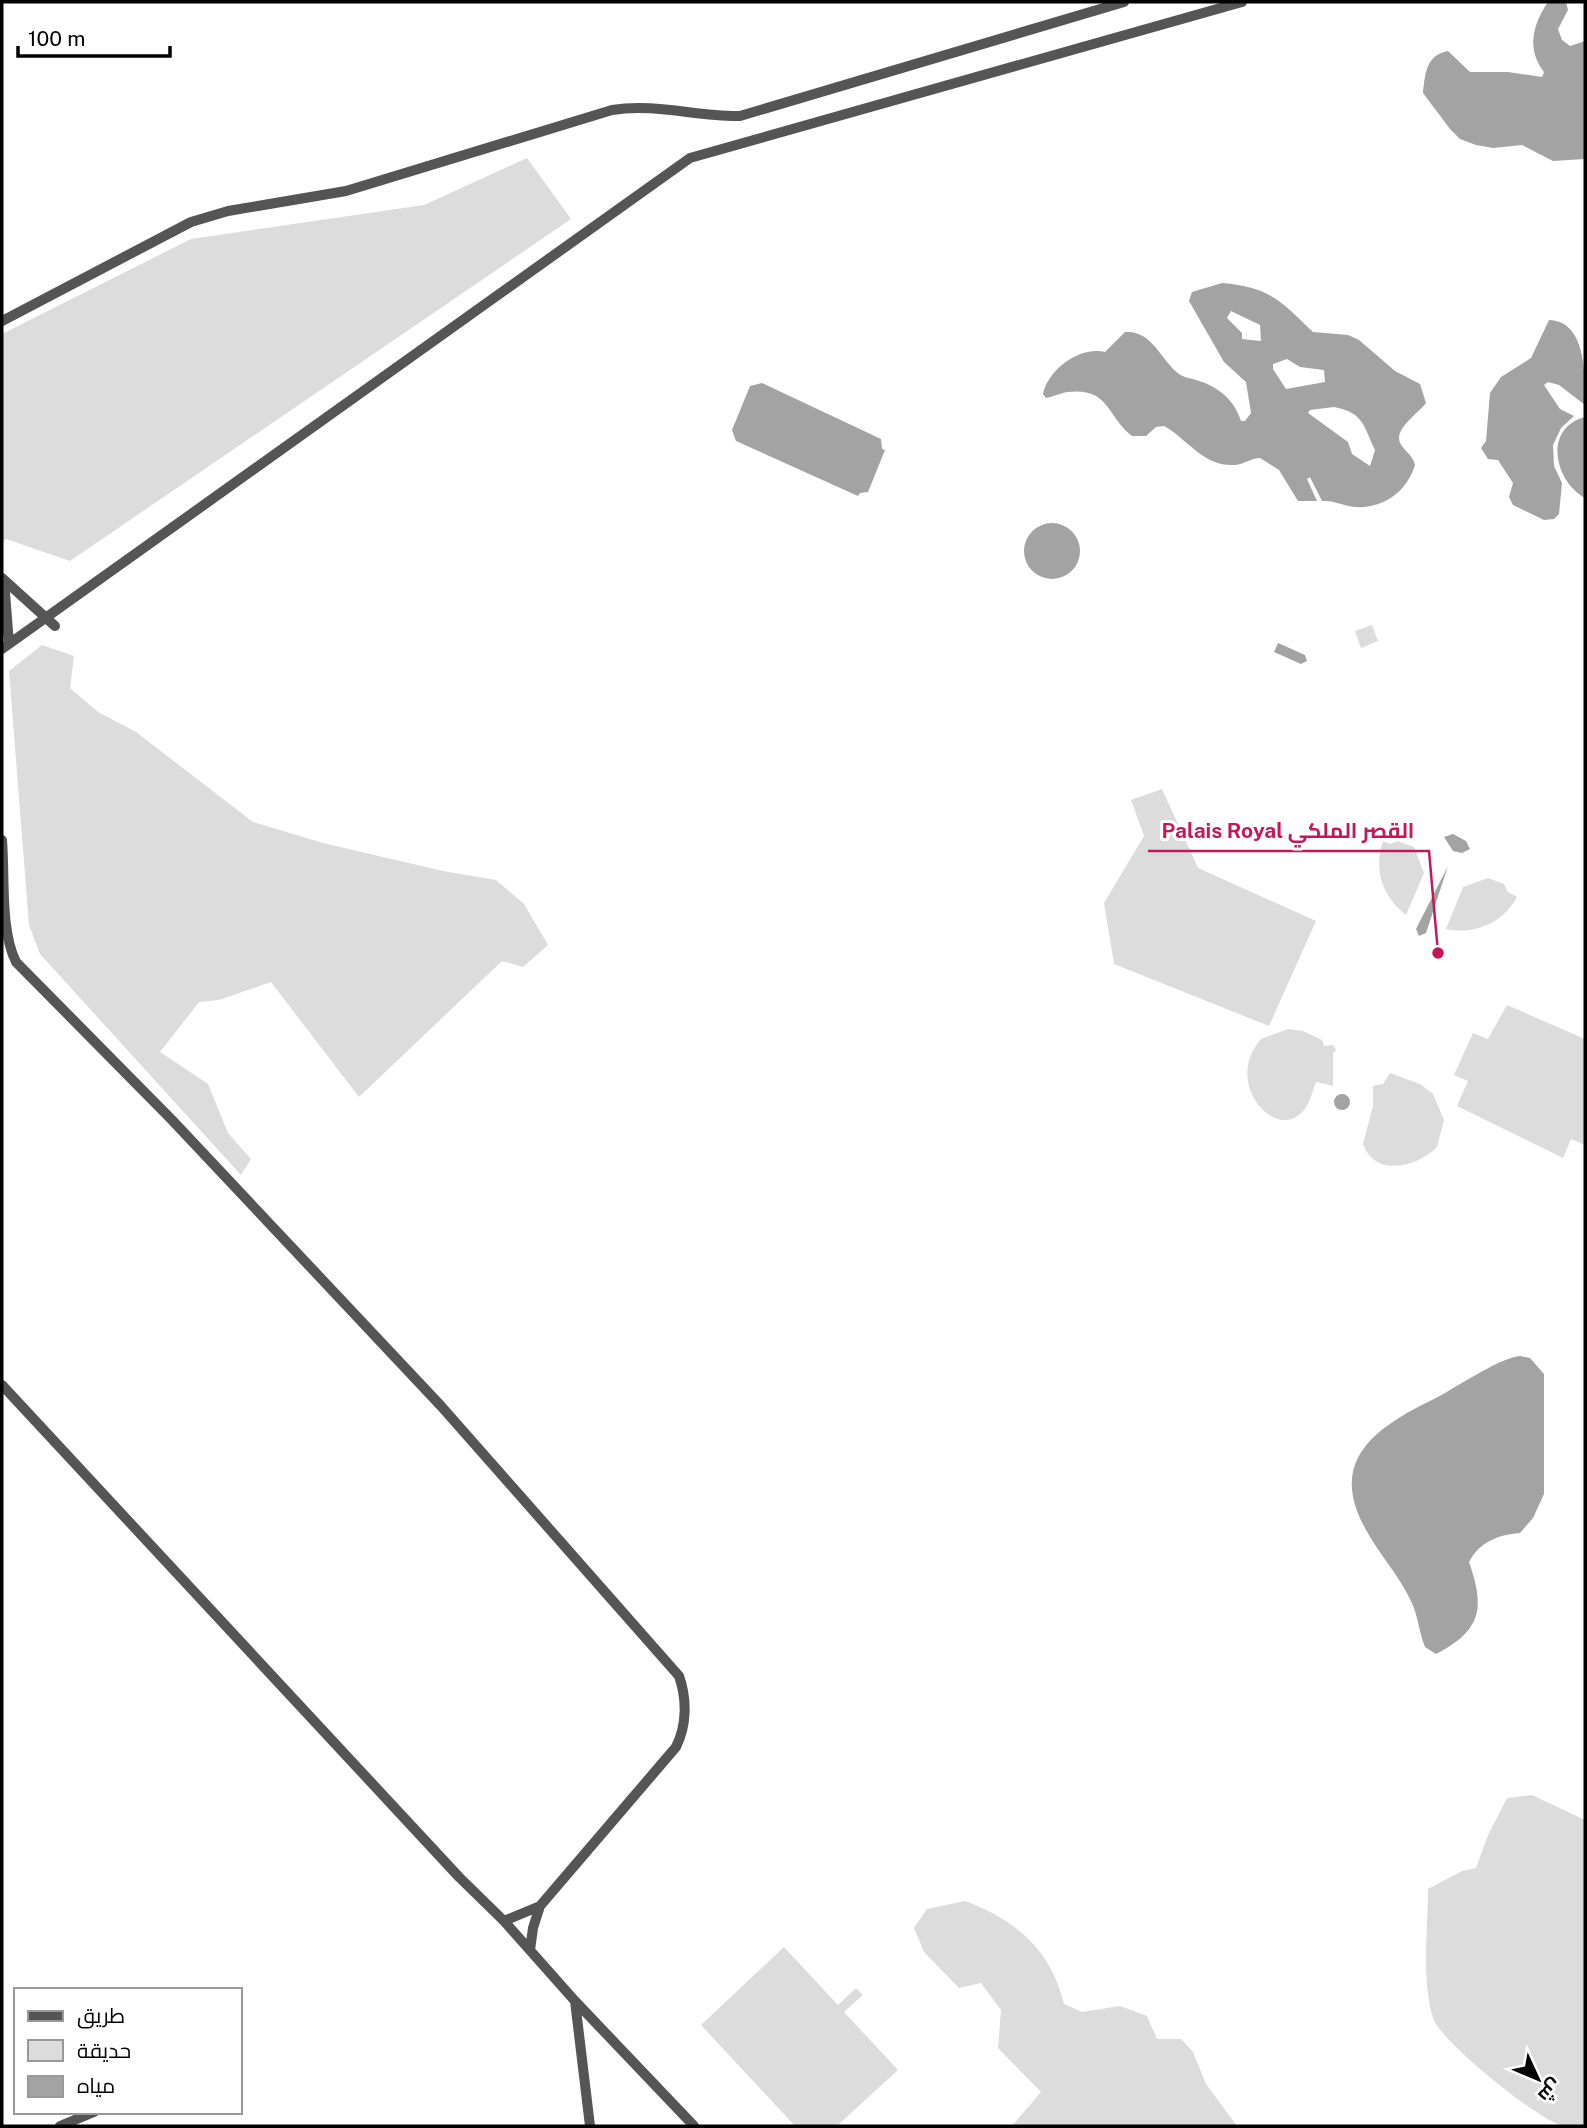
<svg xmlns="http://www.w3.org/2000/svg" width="1587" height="2128" font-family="'Public Sans',Cairo,sans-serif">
  <rect width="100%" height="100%" fill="#fff"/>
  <path fill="#dcdcdc" d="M527 158 571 219 70 561 6 539 2 542V334L191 239 424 205Z
    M1372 625 1378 641 1361 648 1355 631Z
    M42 645 74 656 70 688 98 712 136 732 253 822 323 843 443 871 496 880 524 904 548 945 523 967 502 961 359 1097 271 982 219 1000 199 1002 160 1052 208 1084 228 1133 251 1159 241 1175 40 954 29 925 9 671Z
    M1162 789 1198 868 1316 921 1269 1026 1114 964 1104 903 1144 836 1131 800Z
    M1398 841 1414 847 1424 873 1406 915C1383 897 1373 870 1383 841L1390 844Z
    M1488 878 1504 884 1508 892 1517 897C1503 923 1475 935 1446 929L1463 887Z
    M1507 1005 1585 1039V1145L1571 1139 1563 1158 1457 1106 1468 1081 1454 1075 1473 1033 1488 1039Z
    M1288 1029 1303 1031 1322 1040 1324 1046 1333 1045 1336 1050 1333 1053V1086L1316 1082C1312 1092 1309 1108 1299 1115 1271 1137 1224 1081 1261 1039Z
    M1390 1073 1420 1084 1433 1094 1444 1120 1437 1147C1417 1167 1375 1178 1363 1144L1373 1106V1086L1383 1084Z
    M1532 1795 1585 1820V2126C1579 2126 1570 2127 1564 2126 1540 2122 1440 2041 1433 2018 1421 1978 1428 1930 1428 1889L1462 1871 1476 1868 1488 1835 1507 1798Z
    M965 1901C1016 1920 1051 1950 1064 2004L1082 2012 1120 2006 1147 2016 1157 2039H1181L1193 2052 1206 2084 1237 2126H1012L1041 2092 998 2048 1001 2010 981 1983 959 1988 924 1952 914 1928 927 1909Z
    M784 1947 838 2005 856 1988 863 1995 844 2012 898 2070 837 2126H795L701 2025Z"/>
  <path fill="#a3a3a3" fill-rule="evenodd" d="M1548 2H1566L1568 10 1558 29 1562 40 1570 46 1585 41V159L1553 161 1522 145 1493 148 1476 145 1460 139 1450 129 1423 93C1425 74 1426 55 1448 51L1470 72H1508L1542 77 1544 72C1526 49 1533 24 1548 2Z
    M1222 283C1269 287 1280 300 1313 332L1348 335 1359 340 1395 371 1420 384 1426 403C1418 414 1390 431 1402 446 1407 453 1413 456 1415 465 1407 491 1384 509 1355 507 1344 506 1334 500 1322 501L1310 477 1307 479 1317 501H1298L1279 470 1260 458C1251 458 1245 464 1235 465 1203 467 1188 439 1164 426L1156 427 1146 436H1132C1106 416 1110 387 1067 392 1060 393 1053 397 1046 398L1043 394C1048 370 1079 346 1105 352L1125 332C1152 330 1160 359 1179 374 1184 378 1192 378 1199 381 1219 387 1235 401 1241 421H1245L1251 413 1246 382 1224 362 1189 301 1192 292ZM1231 311 1260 325 1261 341 1242 339V333L1227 318ZM1287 359 1300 367 1324 370 1325 382 1286 389 1273 369V364ZM1334 407C1364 413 1363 425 1375 450L1370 466 1352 454 1348 442 1308 413 1310 410Z
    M1549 320C1587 321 1585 377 1585 405L1559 385 1548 382 1544 385 1560 409 1574 416 1561 428 1553 445 1554 466 1562 483 1559 514 1554 519 1544 520 1513 505 1509 497 1513 483 1498 460 1488 459 1481 448 1486 441 1490 393 1501 377 1531 358Z
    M762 383 881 439 882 449 885 450 868 492 860 493 858 496 736 441 732 430 750 386Z
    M1585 417V498C1554 481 1543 428 1585 417Z
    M1024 551a28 28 0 1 1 56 0a28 28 0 1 1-56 0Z
    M1278 643 1305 655 1307 661 1301 664 1274 652Z
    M1453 834 1466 841 1470 849 1462 853 1453 851 1444 837Z
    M1448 866 1426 933 1419 936 1416 929Z
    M1334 1102a8 8 0 1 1 16 0a8 8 0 1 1-16 0Z
    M1520 1356 1530 1358 1544 1374V1494L1533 1518 1520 1533C1497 1535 1480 1542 1469 1562 1485 1608 1482 1630 1436 1654L1425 1647C1419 1632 1418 1615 1411 1601 1399 1575 1378 1553 1365 1528 1328 1461 1375 1428 1430 1401 1455 1389 1496 1359 1520 1356Z"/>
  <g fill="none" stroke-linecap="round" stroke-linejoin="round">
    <path stroke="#555" stroke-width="10" d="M2 321 191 222 228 211 346 191 612 110C656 103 697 117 740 116L1124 2
      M2 578 55 626
      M4 580 9 644
      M2 649 690 158 1242 2
      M2 840C5 877 0 930 16 962L172 1120 441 1406 679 1676C687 1699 687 1725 676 1747L540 1906 533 1928 530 1950
      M2 1385 459 1877 504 1921 575 2001 590 2126
      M504 1921 540 1906
      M575 2001 694 2126
      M60 2126 94 2112"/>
  </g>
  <path fill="none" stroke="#c2185b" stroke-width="2.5" d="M1438 953L1429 851H1148"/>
  <circle fill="#c2185b" stroke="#fff" stroke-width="2.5" cx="1438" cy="953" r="7"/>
  <g font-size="21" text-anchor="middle" font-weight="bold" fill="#c2185b" stroke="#fff" stroke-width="6" stroke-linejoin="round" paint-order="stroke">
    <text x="1288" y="838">Palais Royal القصر الملكي</text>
  </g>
  <rect width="1587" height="2128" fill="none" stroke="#000000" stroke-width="7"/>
  <rect x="14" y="1988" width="228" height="126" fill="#ffffff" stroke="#999999" stroke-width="2"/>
  <rect x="28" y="2011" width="35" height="10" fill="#555555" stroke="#999999" stroke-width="2"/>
  <text x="77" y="2023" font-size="21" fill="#000000">طريق</text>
  <rect x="28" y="2040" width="35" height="21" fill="#dcdcdc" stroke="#999999" stroke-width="2"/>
  <text x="77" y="2058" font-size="21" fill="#000000">حديقة</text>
  <rect x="28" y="2076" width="35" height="21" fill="#a3a3a3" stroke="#999999" stroke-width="2"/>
  <text x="77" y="2093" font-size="21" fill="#000000">مياه</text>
  <g transform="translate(1538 2079) rotate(134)" stroke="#ffffff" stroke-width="5" paint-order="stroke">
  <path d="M0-5L12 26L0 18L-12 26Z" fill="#000000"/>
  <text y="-10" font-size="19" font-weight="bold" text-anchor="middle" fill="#000000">ش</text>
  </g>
  <path d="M18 46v10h152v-10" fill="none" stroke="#000000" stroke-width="3.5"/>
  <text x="28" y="46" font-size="21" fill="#000000" stroke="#ffffff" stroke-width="5" paint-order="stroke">100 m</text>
</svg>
